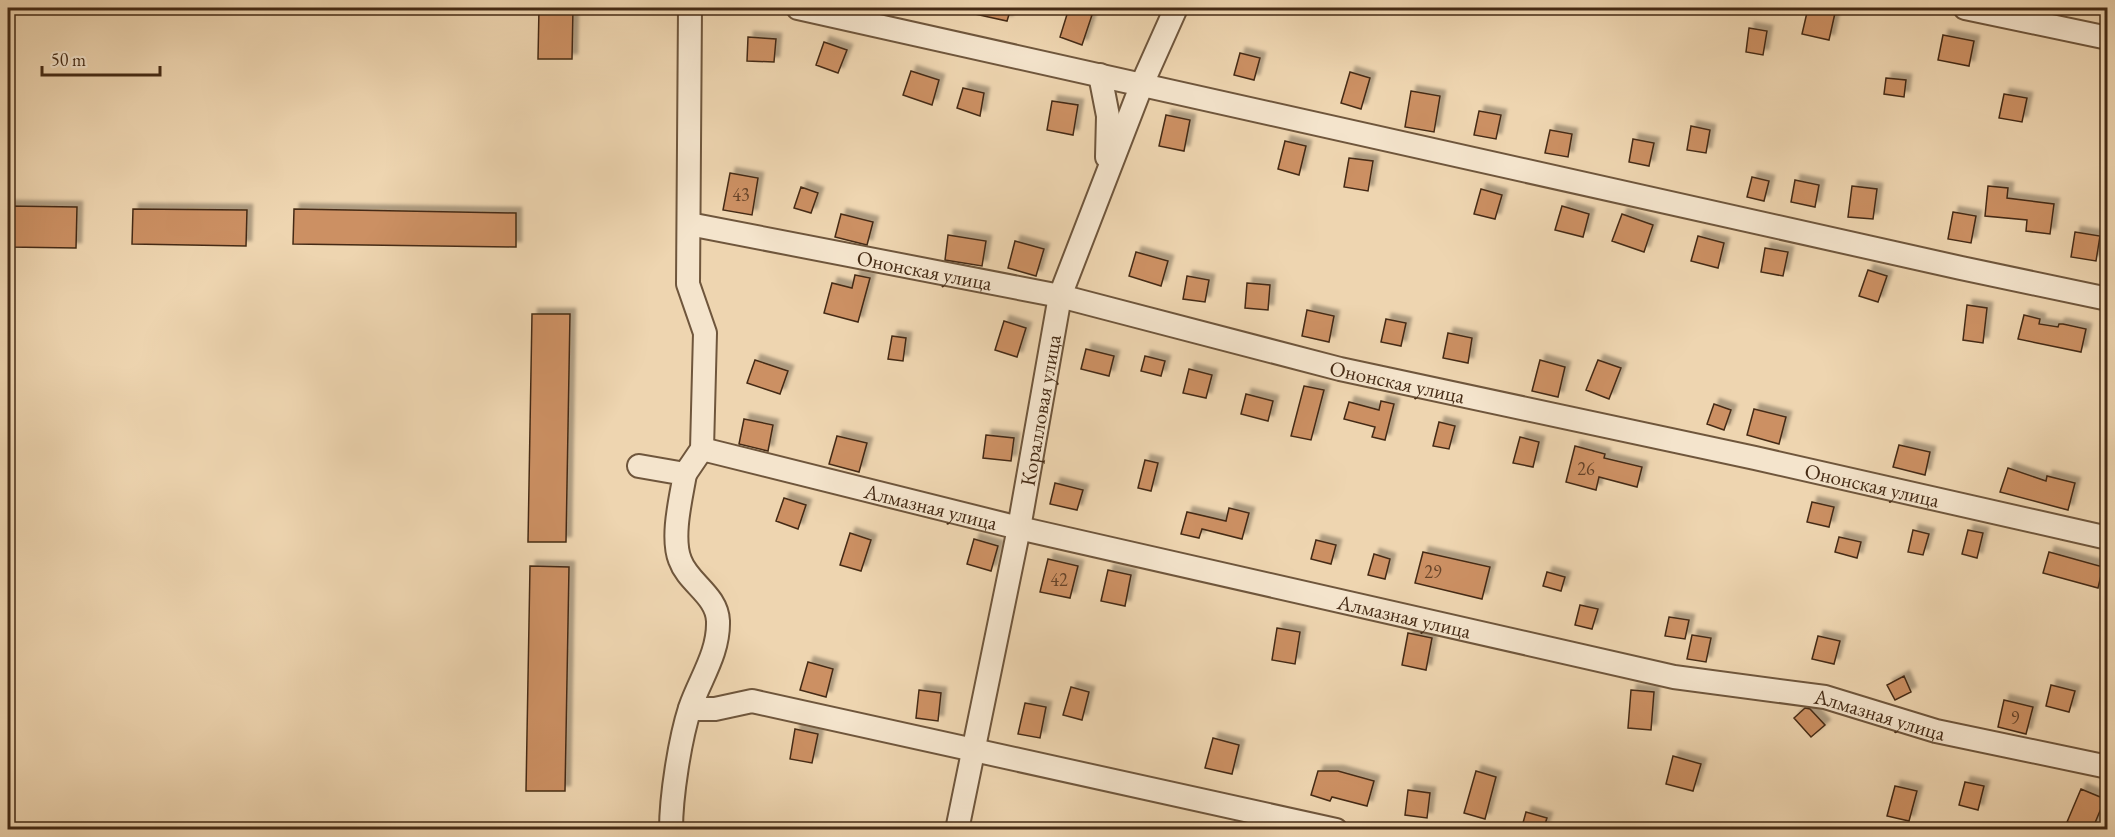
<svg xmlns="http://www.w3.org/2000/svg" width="2115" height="837" font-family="'EB Garamond',serif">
  <defs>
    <filter id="shadow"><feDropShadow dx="5.5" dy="-5.5" stdDeviation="1.5" flood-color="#0004"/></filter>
  </defs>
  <rect width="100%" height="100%" fill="#eed5b0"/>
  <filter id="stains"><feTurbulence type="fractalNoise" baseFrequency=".00333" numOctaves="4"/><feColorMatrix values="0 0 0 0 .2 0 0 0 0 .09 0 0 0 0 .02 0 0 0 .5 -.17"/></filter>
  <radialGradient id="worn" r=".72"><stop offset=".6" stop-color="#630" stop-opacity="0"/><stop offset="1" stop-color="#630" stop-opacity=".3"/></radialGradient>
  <path fill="#cc9064" stroke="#452b15" stroke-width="1.5" filter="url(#shadow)" d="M539 8H573L572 59H538Z
    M971 8H1011L1007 21 970 13Z
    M1069 8 1092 15 1082 45 1060 37Z
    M1808 8 1835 13 1829 40 1802 34Z
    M1749 28 1767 31 1763 55 1746 52Z
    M1943 35 1974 41 1969 66 1938 60Z
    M748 37 776 39 774 62 747 61Z
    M824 42 847 50 838 73 816 65Z
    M1240 53 1260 58 1254 80 1234 75Z
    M911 71 939 80 932 105 903 95Z
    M1350 72 1370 78 1361 109 1341 103Z
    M1886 78 1906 80 1904 97 1884 94Z
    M963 88 984 93 980 116 957 108Z
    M1411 91 1440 96 1434 132 1405 127Z
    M2004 94 2027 98 2022 122 1999 118Z
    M1052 101 1078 105 1073 135 1047 130Z
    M1479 111 1501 115 1496 139 1474 135Z
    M1166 115 1190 120 1184 151 1159 146Z
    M1691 126 1710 130 1706 153 1687 150Z
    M1550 130 1572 134 1568 157 1545 153Z
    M1633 139 1654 143 1649 166 1629 162Z
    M1285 141 1306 146 1299 175 1278 169Z
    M1349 158 1373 161 1368 191 1344 187Z
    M730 173 758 178 752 215 723 210Z
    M1752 177 1769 181 1764 201 1747 197Z
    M1795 180 1819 185 1815 207 1791 202Z
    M1852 186 1877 189 1873 219 1848 217Z
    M1988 186 2008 188 2007 198 2054 204 2050 234 2026 231 2027 220 1985 216Z
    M801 187 818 193 811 213 794 208Z
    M1481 189 1502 195 1495 219 1474 214Z
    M8 206 77 207 76 248 8 247Z
    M1562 206 1589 214 1583 237 1555 230Z
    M133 209 247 210 246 246 132 244Z
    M294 209 516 213V247L293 244Z
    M1953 212 1976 216 1971 243 1948 239Z
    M841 214 873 222 867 245 835 237Z
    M1622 214 1653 225 1644 252 1612 241Z
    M2075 232 2100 236 2096 261 2071 257Z
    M948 235 986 241 982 266 945 260Z
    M1698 236 1724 243 1718 268 1691 261Z
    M1015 241 1044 249 1036 276 1008 268Z
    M1765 248 1788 252 1783 276 1761 272Z
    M1136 252 1168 261 1161 286 1129 276Z
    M1868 270 1887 276 1878 302 1859 296Z
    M855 275 870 278 858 322 824 313 832 283 852 288Z
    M1187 276 1209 280 1205 302 1183 299Z
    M1247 283 1270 285 1268 310 1245 308Z
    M1967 305 1987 308 1983 343 1963 340Z
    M1307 310 1334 316 1329 342 1302 336Z
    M532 314H570L566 542H528Z
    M2024 315 2040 319 2039 324 2058 327 2059 324H2063L2086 329 2081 352 2018 339Z
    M1386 319 1406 323 1401 346 1381 342Z
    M1004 321 1026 328 1017 357 995 350Z
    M1448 333 1472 338 1468 363 1443 358Z
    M892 336 906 338 903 361 888 359Z
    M1086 349 1114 356 1109 376 1081 369Z
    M1145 356 1165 361 1161 376 1141 371Z
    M755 360 788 371 780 394 747 383Z
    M1540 360 1565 367 1558 397 1532 391Z
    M1598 360 1621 368 1609 399 1586 390Z
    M1189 369 1212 375 1206 398 1183 393Z
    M1304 386 1324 390 1311 440 1291 436Z
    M1246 394 1273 401 1268 421 1241 414Z
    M1381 401 1394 404 1385 440 1372 437 1375 427 1344 419 1349 402 1379 410Z
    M1714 404 1731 410 1724 430 1707 424Z
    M1754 409 1786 417 1779 444 1747 435Z
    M744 419 773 425 768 451 739 444Z
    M1439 422 1455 426 1449 449 1433 446Z
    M986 435 1014 438 1011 461 983 458Z
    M837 436 867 443 859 472 829 464Z
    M1520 437 1539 442 1533 467 1513 463Z
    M1899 445 1930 452 1925 475 1893 467Z
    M1575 446 1605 454 1604 458 1642 467 1637 487 1599 477 1596 490 1566 482Z
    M1145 460 1158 463 1151 491 1138 488Z
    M2008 468 2046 481 2047 476 2075 483 2068 510 2000 492Z
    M1055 483 1083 490 1077 510 1050 504Z
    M784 498 806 505 798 529 776 521Z
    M1812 502 1834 507 1829 527 1807 522Z
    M1229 508 1249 513 1242 539 1202 529 1199 538 1181 534 1187 512 1226 521Z
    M1913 530 1929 534 1923 555 1908 552Z
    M1968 530 1983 533 1977 558 1962 554Z
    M850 533 871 540 861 571 840 565Z
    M1839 537 1861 542 1857 558 1835 552Z
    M974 539 998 546 991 571 967 564Z
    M1316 540 1336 545 1331 564 1311 559Z
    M1423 552 1490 567 1482 599 1415 583Z
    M2049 552 2103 567 2098 588 2043 573Z
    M1374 554 1390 559 1385 579 1368 575Z
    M1048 559 1078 566 1070 598 1040 592Z
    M530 566 569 567 565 791H526Z
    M1108 570 1131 575 1125 606 1101 601Z
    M1547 572 1565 577 1561 591 1543 586Z
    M1580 605 1598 609 1592 629 1575 625Z
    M1669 617 1689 620 1685 639 1665 636Z
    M1277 628 1300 632 1295 664 1272 660Z
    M1408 633 1432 638 1426 670 1402 665Z
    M1692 635 1711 638 1706 662 1687 659Z
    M1818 636 1840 641 1834 664 1812 659Z
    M808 662 833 669 826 697 800 690Z
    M1904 676 1911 692 1895 700 1887 685Z
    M2051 685 2075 691 2069 712 2046 706Z
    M1071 687 1089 692 1082 720 1063 715Z
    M919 690 941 693 938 721 916 718Z
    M1631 690 1654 692 1651 730 1628 728Z
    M2004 700 2033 707 2026 734 1998 727Z
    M1025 703 1046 707 1040 738 1018 734Z
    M1805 708 1810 709 1825 725 1811 737 1794 718Z
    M795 729 818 734 812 763 790 759Z
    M1213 738 1239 745 1232 774 1205 768Z
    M1673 756 1701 764 1693 791 1666 784Z
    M1318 771H1338L1374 781 1367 806 1332 797 1330 801 1311 795Z
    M1476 771 1496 777 1485 819 1464 813Z
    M1965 782 1984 786 1978 810 1959 805Z
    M1895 786 1917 791 1909 821 1887 816Z
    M2081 789 2105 799 2092 830 2067 822Z
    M1408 790 1430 793 1427 818 1405 815Z
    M1526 812 1547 818 1543 830H1521Z"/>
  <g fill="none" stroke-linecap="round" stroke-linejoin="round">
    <g stroke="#6f563c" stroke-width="26">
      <g id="minor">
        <path d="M798 8 1961 268 2108 299"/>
        <path d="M1965 8 2108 38"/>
        <path d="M1100 75 1108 116 1107 157"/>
        <path id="s1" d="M689 224 1060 296 1340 369 1755 458 2108 538"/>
        <path id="s2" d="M702 449 1019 528 1674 677 1825 697 1936 731 2108 767"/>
        <path d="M639 466 685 474C681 498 671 537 680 560 688 583 717 595 718 621 719 653 700 679 690 708 680 739 671 796 671 830"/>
        <path d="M685 474 702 449 705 333 688 284 690 8"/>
        <path d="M690 709H715L752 701 1336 830"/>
        <path id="s3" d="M957 830 1019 528 1060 296 1142 84 1176 8"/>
      </g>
    </g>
    <use href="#minor" stroke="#f4e4cc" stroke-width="22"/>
  </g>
  <g text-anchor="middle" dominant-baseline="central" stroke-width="4.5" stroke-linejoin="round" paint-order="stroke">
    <g font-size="18" fill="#674429">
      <text x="741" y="194">43</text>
      <text x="1586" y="468">26</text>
      <text x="1433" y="571">29</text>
      <text x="1059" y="579">42</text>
      <text x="2015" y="717">9</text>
    </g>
    <g font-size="21" fill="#452b15" stroke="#f4e4cc">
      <text stroke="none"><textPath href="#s1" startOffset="240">Ононская улица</textPath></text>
      <text stroke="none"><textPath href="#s1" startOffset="726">Ононская улица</textPath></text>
      <text stroke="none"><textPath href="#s3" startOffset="428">Коралловая улица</textPath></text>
      <text stroke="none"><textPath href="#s1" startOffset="1212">Ононская улица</textPath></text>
      <text stroke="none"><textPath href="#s2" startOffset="236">Алмазная улица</textPath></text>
      <text stroke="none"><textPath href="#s2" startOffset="722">Алмазная улица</textPath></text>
      <text stroke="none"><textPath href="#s2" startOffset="1208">Алмазная улица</textPath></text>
    </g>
  </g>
  <rect width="2115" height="837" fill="none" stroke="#eed5b0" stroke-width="30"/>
  <rect x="9" y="9" width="2097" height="819" fill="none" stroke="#452b15" stroke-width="3"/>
  <rect x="15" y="15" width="2085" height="807" fill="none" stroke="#452b15" stroke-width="1.5"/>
  <path d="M42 66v9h118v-9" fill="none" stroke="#452b15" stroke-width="3"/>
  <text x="51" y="66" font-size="18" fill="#452b15" stroke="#f4e4cc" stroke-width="4.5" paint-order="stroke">50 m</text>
  <rect width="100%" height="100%" filter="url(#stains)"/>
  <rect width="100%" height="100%" fill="url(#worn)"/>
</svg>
